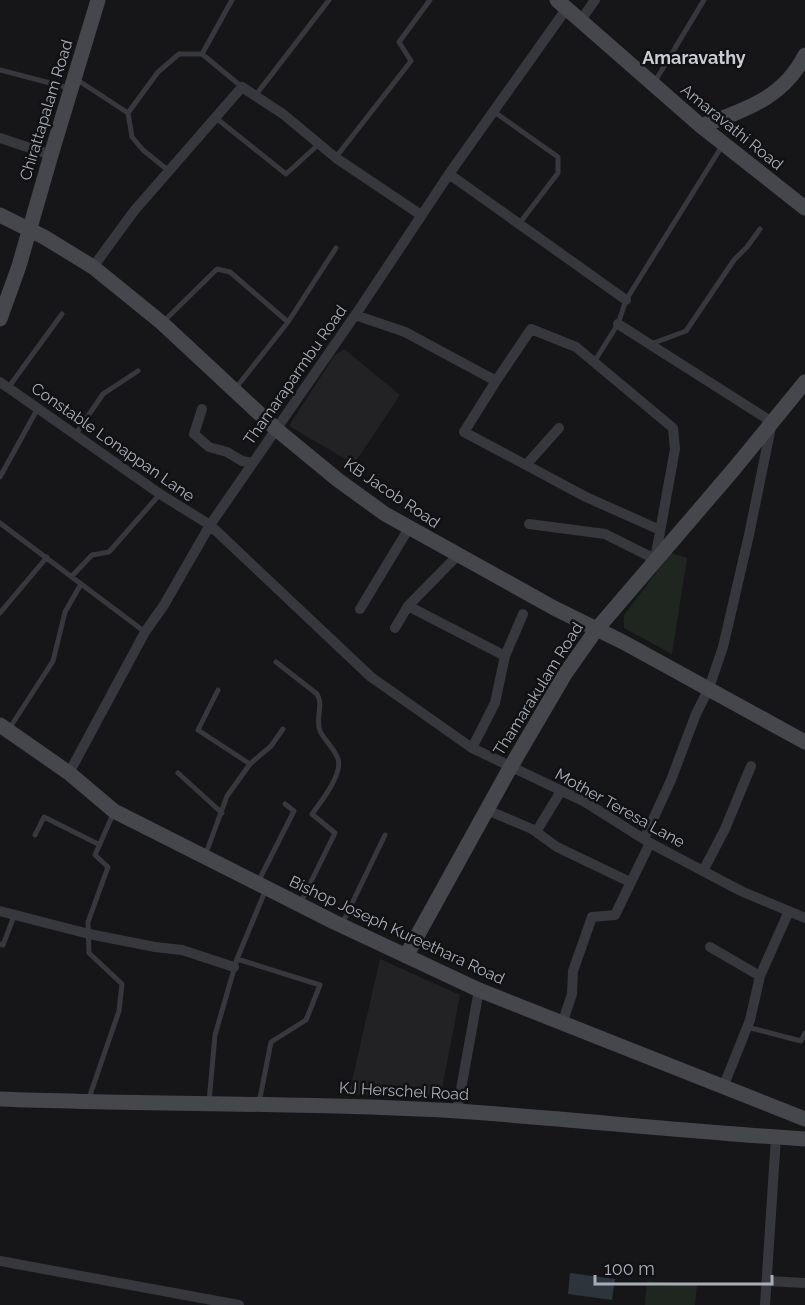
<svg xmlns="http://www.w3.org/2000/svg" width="805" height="1305" font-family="Raleway,sans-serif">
  <rect width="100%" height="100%" fill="#161618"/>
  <path fill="#222225" d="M344 349 400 395 354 464 289 426 334 356Z
    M380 959 460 995 440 1099 349 1094Z"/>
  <path fill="#1e261f" d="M671 553 687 558 672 654 624 628V615Z
    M647 1281 697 1285 695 1305H645Z"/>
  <path fill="#2c353c" d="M570 1273 615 1279 612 1300 568 1294Z"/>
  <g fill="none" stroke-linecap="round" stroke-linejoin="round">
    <path stroke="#37383d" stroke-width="5" d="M232 0 202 54 242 87
      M0 70 69 88
      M76 79 128 113 132 137 143 150 169 171
      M654 83 704 0
      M255 96 329 0
      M493 111 558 157V173L519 224
      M128 113 158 72 179 54H202
      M216 118 286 174 319 144
      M336 157 411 61 399 42 430 0
      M163 322 217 269 230 272 288 322
      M651 344 686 331 734 260 747 247 760 229
      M594 362 618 324 626 300 722 146
      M8 388 62 314
      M235 389 288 322 336 248
      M75 435 103 394 138 371
      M0 477 38 408
      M0 523 145 632
      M72 576 92 555 109 552 160 494
      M0 613 47 557
      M276 662 317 694C324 705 315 719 320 731 325 741 335 749 338 759 343 774 321 802 312 814L335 833 301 902
      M218 690 198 730 250 764
      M9 729 53 661 65 612 81 584
      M178 773 222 813
      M35 835 44 817 100 845
      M205 856 227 796 250 764 271 746 283 729
      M258 882 294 811 285 804
      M342 924 385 835
      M0 944 3 945 14 916
      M237 959 320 985 306 1020 271 1042 259 1103
      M747 1027 801 1041 805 1033
      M89 1098 119 1011 122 984 89 953 88 922 108 867 95 855 114 812
      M209 1102 215 1035 237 959 266 889"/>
    <path stroke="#37383d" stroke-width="10" d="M581 20 595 0
      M0 138 51 155
      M449 174 626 300
      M93 267 134 211 242 87 283 114 336 158 421 215
      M355 315 405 332 496 381 531 329 576 347 673 428 675 449 655 559 605 534 529 524
      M618 324 772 422 749 535 723 647 709 688 696 714 671 780 644 839
      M496 381 464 432 586 497 660 530
      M0 382 160 494 210 525 371 677 472 748 585 802 650 843 741 891 805 918
      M202 409 194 434 209 447 227 452 242 461 252 463
      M526 465 559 428
      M408 606 505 656
      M360 609 409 528
      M395 628 408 606 457 556
      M472 748 495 703 505 656 523 614
      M69 773 145 632 164 605 210 525 360 308 449 174 567 8
      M487 810 532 829 557 847 630 882
      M536 832 561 791
      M703 871 725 829 751 766
      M0 911 89 934 155 947 182 950 234 967
      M710 947 760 976
      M562 1024 572 994 573 971 592 917 615 915 650 843
      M724 1085 750 1020 760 976 789 911
      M457 1111 479 990
      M0 1261 239 1305
      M767 1281 805 1283
      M765 1305 776 1137"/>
    <path stroke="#45474d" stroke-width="15" d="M557 0 701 126 805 208
      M701 126C744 110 783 99 805 55
      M0 215 44 237 93 267 162 323 276 429 338 480 385 514 554 608 623 642 805 742
      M0 319 19 266 51 155 98 0
      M0 725 69 773 114 811 334 922 479 990 805 1119
      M406 956 510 768 565 674 596 630 734 469 805 382
      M0 1099C152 1105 305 1102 457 1111 573 1119 689 1132 805 1139"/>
  </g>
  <g text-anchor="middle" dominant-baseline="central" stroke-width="5" stroke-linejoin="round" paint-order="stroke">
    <g font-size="16" fill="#a8adb8" stroke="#111113">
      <text transform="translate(46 110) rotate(-73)">Chirattapalam Road</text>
      <text transform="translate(732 127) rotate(39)">Amaravathi Road</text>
      <text transform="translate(295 375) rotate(-55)">Thamaraparmbu Road</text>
      <text transform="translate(113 442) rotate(35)">Constable Lonappan Lane</text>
      <text transform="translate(392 493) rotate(34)">KB Jacob Road</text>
      <text transform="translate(538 689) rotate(-58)">Thamarakulam Road</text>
      <text transform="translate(620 808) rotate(29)">Mother Teresa Lane</text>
      <text transform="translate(397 930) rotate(25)">Bishop Joseph Kureethara Road</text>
      <text transform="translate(404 1091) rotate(3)">KJ Herschel Road</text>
    </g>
    <g font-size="18" font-weight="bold" fill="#c9ccd4" stroke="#111113">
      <text x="694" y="57">Amaravathy</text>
    </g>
  </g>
  <path d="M595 1275v9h177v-9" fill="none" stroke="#a8adb8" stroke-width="3"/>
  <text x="604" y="1275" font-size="18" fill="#a8adb8" stroke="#111113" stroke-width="4.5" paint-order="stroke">100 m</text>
</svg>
